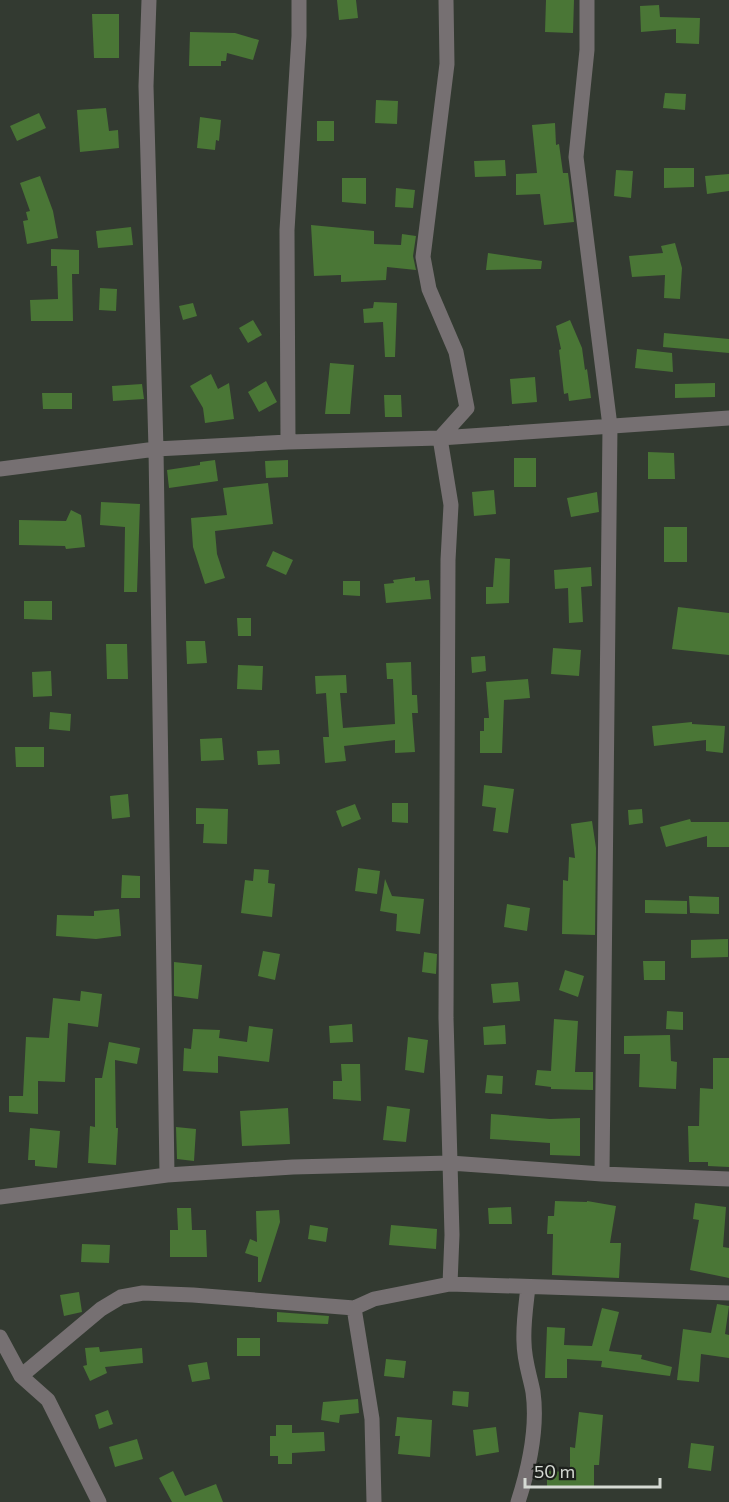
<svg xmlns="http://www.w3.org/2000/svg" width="729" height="1502" font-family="Commissioner,sans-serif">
  <rect width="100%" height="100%" fill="#333a31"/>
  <path fill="#4a7636" d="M337 0H356L358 18 339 20Z
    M546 0H574L573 33 545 32Z
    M659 5 660 17 700 18 699 44 676 43V29L641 32 640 6Z
    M92 14H119V58H94Z
    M190 32 235 33 259 40 253 60 227 53 226 61H221V66H189Z
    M665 93 686 94 685 110 663 108Z
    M376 100 398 101 397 124 375 123Z
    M106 108 109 131 118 130 119 148 80 152 77 110Z
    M39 113 46 128 17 141 10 126Z
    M200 117 221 120 219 141 216 140 215 150 197 148Z
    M317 121H334V141H317Z
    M555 123 556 145 559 144 563 173H568L574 222 544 225 540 194 516 195V174L537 173 532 125Z
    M505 160 506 176 475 177 474 161Z
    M664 168H694V187L664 188Z
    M616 170 633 171 631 198 614 196Z
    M729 174V191L707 194 705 176Z
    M40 176 53 211 58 238 27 244 23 221 28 220 26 212 30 211 20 183Z
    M342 178H366V204L342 202Z
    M396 188 415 190 413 208 395 207Z
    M311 225 374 231V244L401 245 402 234 416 236 413 256 416 270 387 267 386 280 341 282V275L314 276Z
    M131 227 133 245 98 248 96 231Z
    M675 243 682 268 680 299 664 298 665 275 632 277 629 256 663 253 661 246Z
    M51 249 79 250V274H72L73 321H31L30 300 58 299 57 266H51Z
    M488 253 542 261 541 269 486 270Z
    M100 288 117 289 116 311 99 310Z
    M374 302 397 303 395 357H385L383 322 364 323 363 309 373 308Z
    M193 303 197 316 183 320 179 306Z
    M253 320 262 335 248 343 239 328Z
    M570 320 582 348 585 370 587 369 591 398 569 401 568 393 564 394 559 350 561 349 556 326Z
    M664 333 729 339V353L663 347Z
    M637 349 672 353 673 372 635 368Z
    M330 363 354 365 350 414H325Z
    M211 374 218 389 229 383 234 419 205 423 203 408 190 386Z
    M535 377 537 402 512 404 510 379Z
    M266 381 277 402 259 412 248 392Z
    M715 383V397L675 398V384Z
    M142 384 144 399 113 401 112 386Z
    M42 393H72V409H43Z
    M384 395H401L402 417H385Z
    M648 452 674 453 675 479H648Z
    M514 458H536V487H514Z
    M215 460 218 481 169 488 167 470 200 465V462Z
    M288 460V477L266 478 265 461Z
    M268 483 273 524 215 531 217 554 225 578 205 584 193 547 191 518 227 515 223 488Z
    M494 490 496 514 474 516 472 492Z
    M597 492 599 512 571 517 567 498Z
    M101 502 140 504 137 592H124L125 527 100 525Z
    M71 510 81 515 85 547 66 549 65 546 19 545V520L66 521Z
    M664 527H687V562H664Z
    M273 551 293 560 286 575 266 566Z
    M495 558 510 559 509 603 486 604V587H493Z
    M591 567 592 586 581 587 583 622 569 623 568 588 555 589 554 570Z
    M415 577V581L429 580 431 599 386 603 384 584 394 583 393 580Z
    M343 581H360V596L343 595Z
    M24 601H52V620L24 619Z
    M678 607 729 613V655L672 649Z
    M237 618H251V636H238Z
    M186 641H205L207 663 187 664Z
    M106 644H127L128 679H107Z
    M553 648 581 650 579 676 551 674Z
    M485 656 486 671 472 673 471 657Z
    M411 662 412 695H417L418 713H412L415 752 395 753V740L344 746 346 761 325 763 323 737H329L326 693 316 694 315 676 346 675 347 693H340L343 728 395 724 393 679H387L386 663Z
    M238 665 263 666 262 690 237 689Z
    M51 671 52 696 33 697 32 672Z
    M528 679 530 698 504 700 502 753H480V731H484V718H489L486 682Z
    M50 712 71 714 70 731 49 729Z
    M692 722V724L725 726 723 753 706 751V740L654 746 652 726Z
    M222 738 224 760 201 761 200 739Z
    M15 747H44V767H16Z
    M279 750 280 764 258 765 257 751Z
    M484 785 514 789 508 833 493 831 496 808 482 806Z
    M128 794 130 817 112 819 110 796Z
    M392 803H408V823L392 822Z
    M355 804 361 819 342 827 336 811Z
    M196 808 228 809 227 844 203 843 204 824H196Z
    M642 809 643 823 629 825 628 810Z
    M690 819 691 822H729V847H707V836L666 847 660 827Z
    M592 821 596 848 595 935 562 934 563 880 568 881 569 857 575 858 571 824Z
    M358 868 380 871 377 894 355 891Z
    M254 869 269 870 268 883 275 884 272 917 241 913 245 880 253 881Z
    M122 875 140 876V898H121Z
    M385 879 392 896 424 899 420 934 396 931 397 914 380 911Z
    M689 896 719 897V914L690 913Z
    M645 900 687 901V914L645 913Z
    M507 904 530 908 527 931 504 927Z
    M119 909 121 936 96 939 56 936 57 915 94 916V911Z
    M728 939V957L691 958V940Z
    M263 951 280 954 275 980 258 976Z
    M424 952 437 954 436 974 422 972Z
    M643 961H665V980H644Z
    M174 962 202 965 198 999 174 996Z
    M565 970 584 976 578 997 559 990Z
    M518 982 520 1001 493 1003 491 984Z
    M81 991 102 994 98 1027 68 1023 65 1082 38 1081V1114L9 1112V1096H23L26 1037 49 1038 53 998 80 1001Z
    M667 1011 683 1012V1030L666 1029Z
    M554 1019 578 1021 575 1072H593V1090L551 1089V1087L535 1085 537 1070 551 1071Z
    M352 1024 353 1042 330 1043 329 1026Z
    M505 1025 506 1044 484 1045 483 1027Z
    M249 1026 273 1029 269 1062 218 1056V1073L183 1071 184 1048 191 1049 193 1029 220 1030 219 1038 247 1042Z
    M670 1035 671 1061 677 1062 676 1089 639 1087 640 1054H624V1036Z
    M408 1037 428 1040 424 1073 405 1070Z
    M109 1042 140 1048 137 1064 115 1060 116 1128H118L116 1165 88 1163 90 1126 95 1127V1078H102Z
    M713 1058H729V1167L708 1166V1162H689L688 1126H699L700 1088 713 1089Z
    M341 1064H360L361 1101 333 1099V1081H342Z
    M487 1075 503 1076 502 1094 485 1093Z
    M387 1106 410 1109 406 1142 383 1140Z
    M288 1108 290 1144 242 1146 240 1111Z
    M491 1114 550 1119 580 1118V1156L550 1155V1143L490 1139Z
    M176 1127 196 1129 194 1161 177 1159Z
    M30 1128 60 1131 57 1168 35 1166V1160H28Z
    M555 1201 587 1202V1201L616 1206 610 1243H621L619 1278 552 1275 553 1234H547L548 1216H554Z
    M695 1203 726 1207 723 1247 729 1248V1278L690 1270 699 1220 693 1219Z
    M511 1207 512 1224H489L488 1208Z
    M177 1208H191L192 1230H206L207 1257H170V1230H178Z
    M279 1210 280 1222 261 1282H258V1257L245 1253 250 1239 257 1242 256 1211Z
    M310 1225 328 1228 326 1242 308 1239Z
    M391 1225 437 1229 436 1249 389 1245Z
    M82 1244 110 1245 109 1263 81 1262Z
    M79 1292 82 1312 64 1316 60 1295Z
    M717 1304 729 1306 725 1334 729 1335V1358L701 1354 699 1382 677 1380 683 1329 711 1333Z
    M602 1308 619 1312 609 1351 642 1355 641 1359 672 1367 670 1376 601 1367 602 1361 567 1359V1378H545L547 1327 565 1328 564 1345 592 1346Z
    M277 1312 329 1316 328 1324 277 1322Z
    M237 1338H260V1356H237Z
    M99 1347 100 1352 142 1348 143 1363 105 1367 107 1373 90 1381 83 1366 87 1365 85 1348Z
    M386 1359 406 1361 404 1378 384 1376Z
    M207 1362 210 1379 192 1382 188 1365Z
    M453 1391 469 1392 468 1407 452 1405Z
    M358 1399 359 1413 340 1415 339 1423 321 1420 323 1402Z
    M108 1410 113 1424 99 1429 95 1415Z
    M579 1412 603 1415 599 1465H594V1488L547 1486V1471L570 1472V1447L575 1448Z
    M397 1417 432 1420 430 1457 398 1454 400 1436H395Z
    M276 1425H292V1433L324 1432 325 1451 292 1453V1464H278V1456H270V1436H276Z
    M496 1427 499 1452 476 1456 473 1430Z
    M137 1439 143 1459 115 1467 109 1447Z
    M691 1443 714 1446 711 1471 688 1468Z
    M173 1471 185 1496 216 1484 223 1502H172L159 1478Z"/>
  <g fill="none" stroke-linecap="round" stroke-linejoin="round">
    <path stroke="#767072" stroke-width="15" d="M149 0 146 86 156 449 167 1175
      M446 0 447 64 423 257 429 289 456 352 467 408 440 438 451 505 448 560 446 1018 452 1235 450 1284
      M587 0V50L576 157 610 426 602 1174
      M288 442 287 230 299 36V0
      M0 469 156 449 288 442 440 438 729 418
      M0 1197 167 1175 293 1167 450 1163 602 1174 729 1179
      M354 1308 372 1419 374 1502
      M0 1337 21 1376 48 1400 99 1502
      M21 1376 101 1309 121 1297 143 1293 193 1295 354 1308 374 1299 450 1284 729 1293
      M518 1502C529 1468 538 1428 533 1392 530 1376 524 1360 524 1342 523 1324 526 1305 528 1287"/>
  </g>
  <path d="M525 1478v9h135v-9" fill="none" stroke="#d6dad4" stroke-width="3"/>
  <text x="534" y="1478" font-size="18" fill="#d6dad4" stroke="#1d201c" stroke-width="4.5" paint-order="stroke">50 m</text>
</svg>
